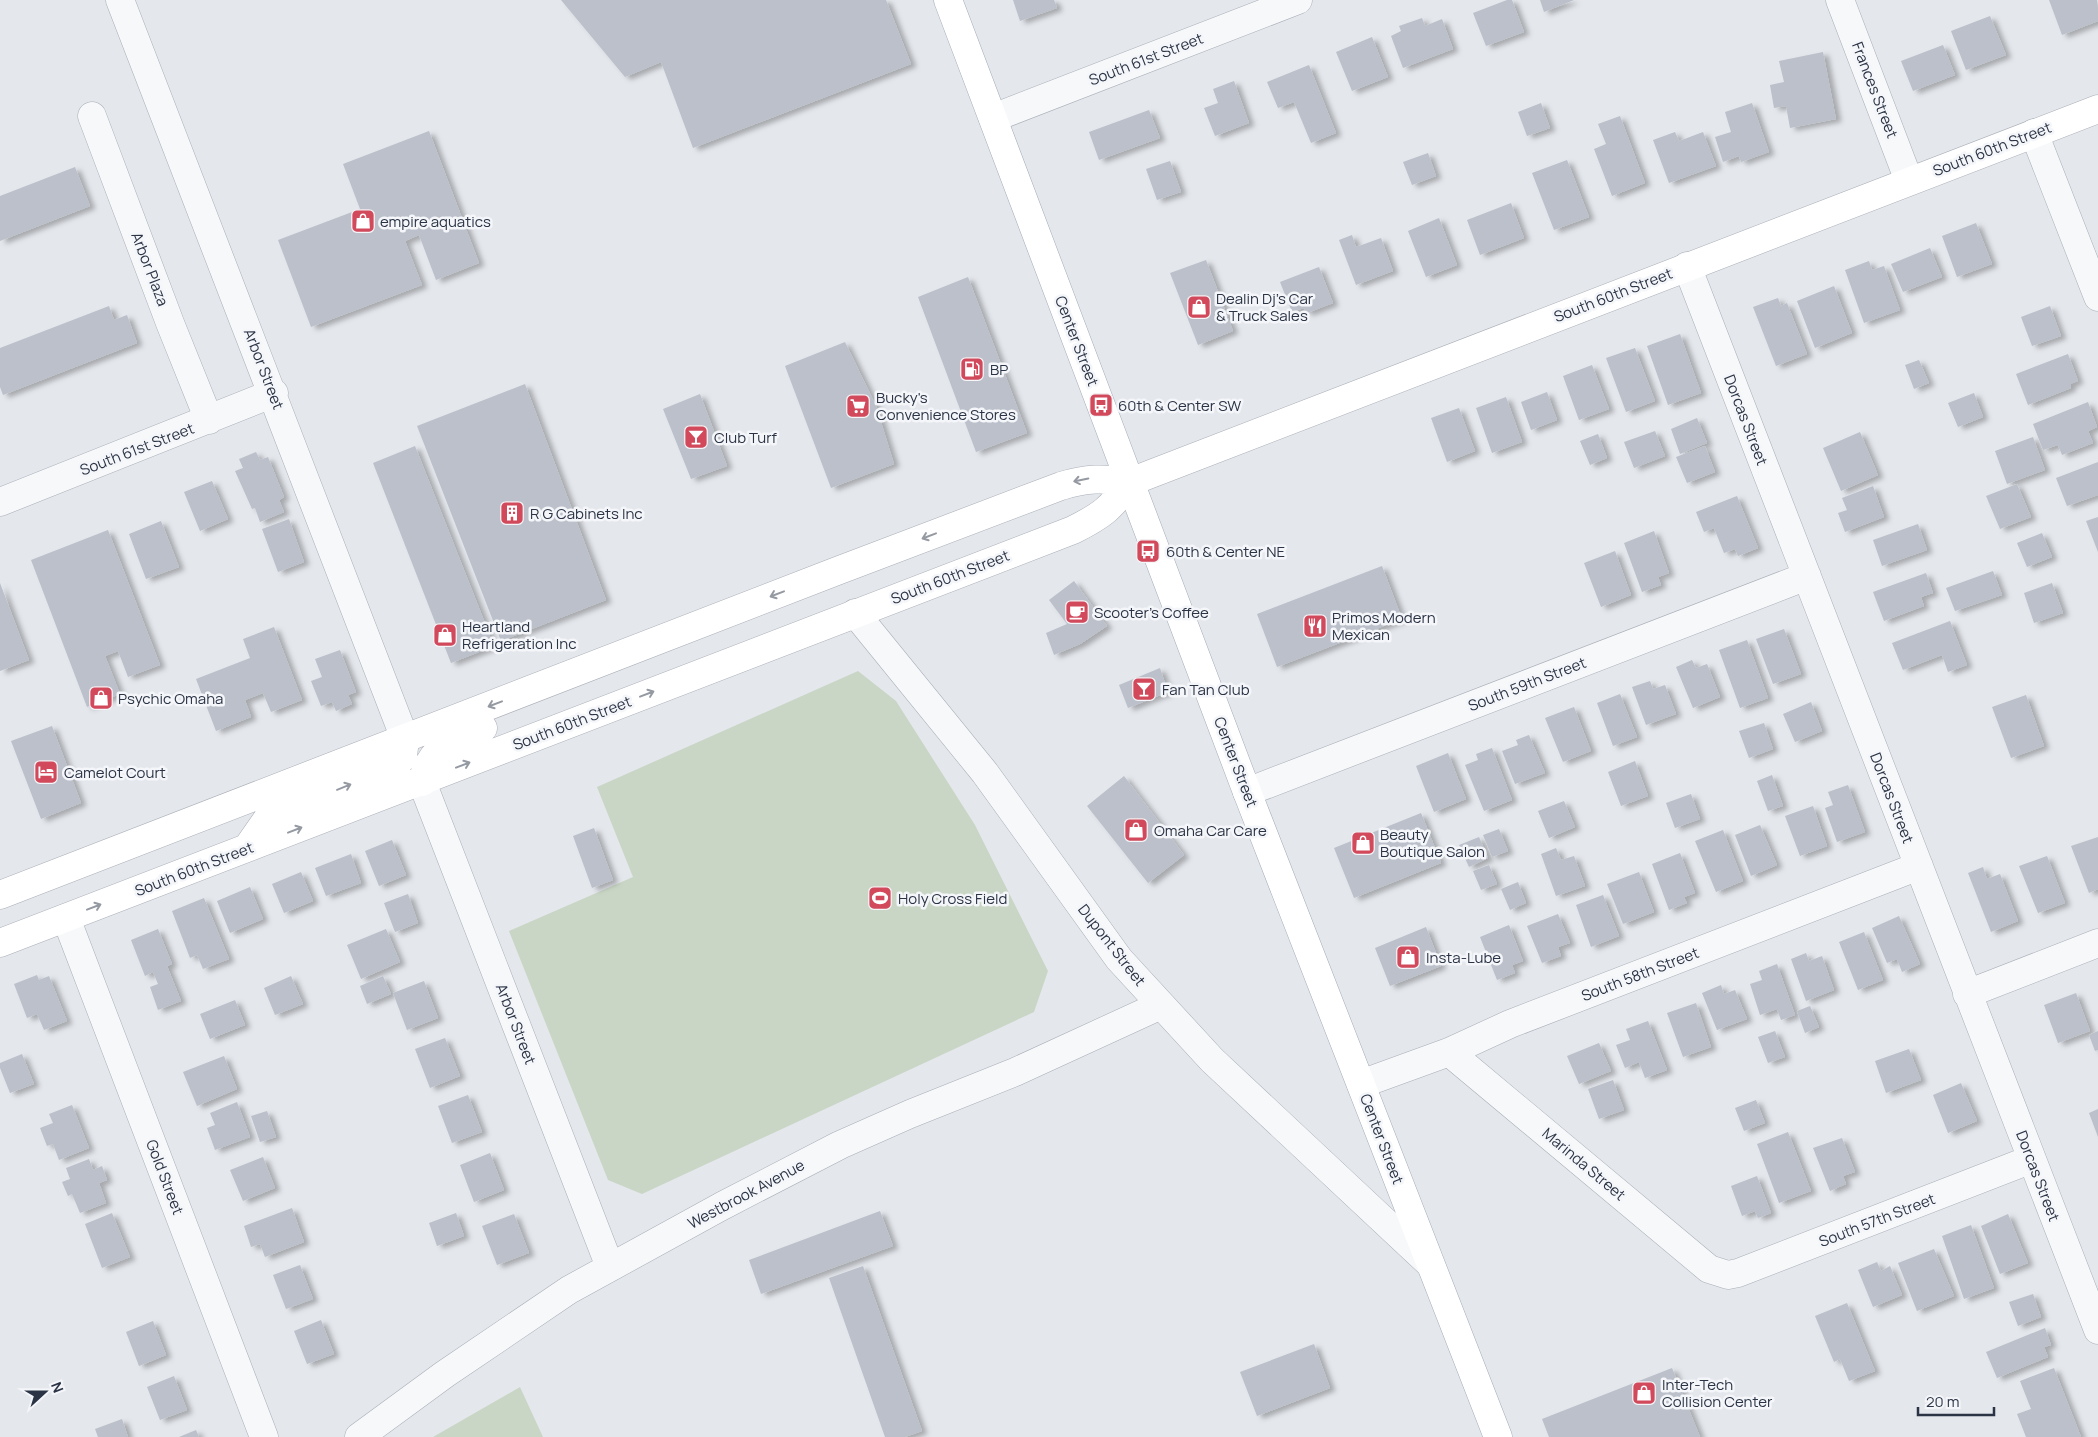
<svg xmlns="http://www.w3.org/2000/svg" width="2098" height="1437" font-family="Manrope,sans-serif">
  <defs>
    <filter id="shadow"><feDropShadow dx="5.5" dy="3" stdDeviation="2.5" flood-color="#0004"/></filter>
  </defs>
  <rect width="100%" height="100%" fill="#e4e7ec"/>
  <path fill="#c9d6c5" d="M858 671 896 701 975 825 1048 971 1034 1012 642 1194 608 1180 509 931 633 877 597 787Z
    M520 1387 543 1437H433Z"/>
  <path fill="#bbc0ca" filter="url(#shadow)" d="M561 0H886L911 64 693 148 661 62 625 77Z
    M1013 0H1054L1057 8 1020 21Z
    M1507 0H1512L1524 32 1486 46 1473 13Z
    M1540 0H1574L1544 12Z
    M2049 0H2097L2098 21 2062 35Z
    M1990 16 2006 55 1966 70 1951 31Z
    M1422 18 1425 26 1442 19 1453 49 1403 68 1391 36 1401 31 1399 26Z
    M1372 37 1388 77 1352 91 1336 52Z
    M1943 45 1955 75 1913 91 1901 61Z
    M1823 52 1836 119 1790 128 1786 106 1774 108 1770 85 1784 82 1779 61Z
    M1309 65 1336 133 1311 143 1294 102 1278 108 1267 82Z
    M1234 81 1249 123 1215 136 1204 108 1218 103 1213 89Z
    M1541 103 1550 128 1527 136 1518 112Z
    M1752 103 1769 152 1741 162 1739 156 1723 162 1715 137 1731 132 1725 112Z
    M1149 110 1160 138 1099 160 1089 132Z
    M1620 116 1645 183 1612 196 1594 149 1606 144 1598 124Z
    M429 131 479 263 436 280 419 235 405 241 422 285 311 327 278 240 360 209 343 164Z
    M1675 132 1679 141 1703 132 1716 166 1669 183 1653 140Z
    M1428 153 1436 176 1412 185 1403 162Z
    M1567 160 1589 217 1554 230 1532 173Z
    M1170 161 1181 192 1157 200 1146 169Z
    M75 167 90 206 0 241V196Z
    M1511 203 1524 238 1480 255 1467 220Z
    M1439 218 1457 265 1426 277 1408 231Z
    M1976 223 1992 264 1957 277 1942 236Z
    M1352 235 1356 247 1381 238 1393 271 1356 285 1339 240Z
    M1930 248 1942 277 1903 292 1891 264Z
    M1206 260 1233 331 1198 345 1170 273Z
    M1869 261 1872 270 1884 266 1900 310 1864 323 1845 270Z
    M1319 267 1333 303 1307 313 1304 308 1292 312 1280 282Z
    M968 277 1027 433 976 452 918 297Z
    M1834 286 1852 333 1815 348 1797 301Z
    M1778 298 1781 306 1787 303 1807 354 1776 366 1753 307Z
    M109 306 114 320 127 315 137 343 3 395 0 387V348Z
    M2050 306 2061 336 2032 346 2021 317Z
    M1680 334 1701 393 1668 405 1647 346Z
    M845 342 876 406 894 464 831 488 785 366Z
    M1635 348 1655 401 1626 412 1606 358Z
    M2068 354 2078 381 2070 384 2071 388 2028 405 2016 374Z
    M1919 360 1929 383 1914 389 1905 365Z
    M1592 365 1609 409 1579 420 1563 376Z
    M525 384 606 600 501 641 417 426Z
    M1547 392 1557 420 1531 430 1521 402Z
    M1974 393 1983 417 1958 427 1948 403Z
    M700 394 727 466 691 479 663 409Z
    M1506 397 1522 442 1492 453 1476 408Z
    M2088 402 2097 427 2088 431 2093 443 2062 455 2058 445 2043 450 2033 424Z
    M1459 408 1475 451 1447 462 1431 418Z
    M1697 418 1707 443 1680 454 1671 429Z
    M1655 431 1665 456 1634 468 1624 442Z
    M1860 432 1878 475 1841 491 1823 448Z
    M1598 434 1607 458 1590 465 1580 441Z
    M2033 437 2045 470 2007 484 1995 451Z
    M415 446 494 646 451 663 373 463Z
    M1705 446 1715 472 1687 483 1676 457Z
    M256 452 260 460 268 457 284 497 279 500 284 512 260 522 255 508 252 509 235 471 243 468 239 459Z
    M2098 462V495L2067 506 2056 478Z
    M212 481 228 519 200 531 184 492Z
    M2017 484 2031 517 2000 529 1986 496Z
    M1873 486 1884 517 1845 532 1838 513 1847 510 1842 498Z
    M1737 496 1758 548 1738 556 1735 549 1724 553 1714 528 1704 532 1696 512Z
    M2098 517V552L2086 521Z
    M289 519 304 562 278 572 262 529Z
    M161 521 179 567 146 579 129 534Z
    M1918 524 1927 550 1882 566 1873 540Z
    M108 530 160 665 128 677 118 651 105 656 120 694 87 707 31 560Z
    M1654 531 1669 573 1658 577 1661 585 1642 592 1624 543Z
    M2042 533 2052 557 2027 567 2017 543Z
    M1615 551 1631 595 1601 607 1584 563Z
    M1382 566 1402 619 1277 667 1257 614Z
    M1993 571 2002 595 1955 611 1946 588Z
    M1926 573 1933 593 1921 597 1924 606 1884 621 1873 592Z
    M1074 581 1107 626 1080 644 1054 655 1046 633 1067 624 1049 600Z
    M0 583 29 660 0 671Z
    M2052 583 2063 613 2034 623 2024 593Z
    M1950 621 1967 665 1948 672 1942 655 1903 670 1892 643Z
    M274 627 302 700 271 712 263 693 245 700 251 717 216 731 196 679 250 658 243 639Z
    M1784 629 1801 674 1773 684 1756 639Z
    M1747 640 1768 698 1740 708 1719 650Z
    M340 650 356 692 348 695 352 704 336 711 332 702 321 706 311 681 322 677 315 659Z
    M1692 660 1696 668 1707 664 1720 697 1693 708 1676 667Z
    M1160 668 1168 692 1128 708 1119 685Z
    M1650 681 1653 689 1665 685 1676 714 1646 725 1632 687Z
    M1620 694 1637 737 1613 746 1597 703Z
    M2026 695 2044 746 2011 758 1992 707Z
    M1811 702 1822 731 1795 742 1783 714Z
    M1574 707 1591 751 1563 762 1545 718Z
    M1764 723 1773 749 1749 758 1739 731Z
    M52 726 81 803 41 819 11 741Z
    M1529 735 1545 773 1515 784 1502 751 1518 745 1516 740Z
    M1492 748 1512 800 1484 811 1465 765 1478 760 1476 754Z
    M1448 753 1466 799 1434 812 1416 766Z
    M1635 761 1648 796 1621 806 1608 772Z
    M1772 775 1783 806 1768 811 1757 781Z
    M1124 776 1184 855 1148 883 1087 806Z
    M1848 785 1865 832 1837 842 1825 808 1833 805 1828 792Z
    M1691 794 1700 819 1675 828 1666 803Z
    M1564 801 1575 827 1549 838 1538 811Z
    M1813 806 1827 846 1800 856 1785 816Z
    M1421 813 1441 863 1354 898 1334 848Z
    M1760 825 1777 865 1751 876 1735 835Z
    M594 828 613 880 592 888 573 836Z
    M1499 829 1508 851 1492 857 1483 835Z
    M1723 830 1743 881 1716 892 1695 841Z
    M1479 837 1488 858 1469 867 1459 845Z
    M2098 837V889L2089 893 2071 846Z
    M392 840 406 875 379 886 365 851Z
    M1556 848 1561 860 1574 856 1585 886 1556 896 1541 854Z
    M1680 853 1695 893 1684 897 1687 903 1669 910 1652 864Z
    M351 854 361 883 326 896 315 868Z
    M2047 856 2065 903 2038 913 2019 866Z
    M1489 865 1497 884 1481 890 1473 871Z
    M1983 867 1987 879 2000 874 2018 921 1991 932 1968 873Z
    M301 872 313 901 284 913 272 884Z
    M1639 872 1654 912 1623 924 1607 884Z
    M1518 882 1526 903 1510 910 1501 889Z
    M250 887 263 919 230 933 217 901Z
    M408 894 418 923 395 932 384 903Z
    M1603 895 1619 936 1591 947 1576 905Z
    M204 898 229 959 203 969 197 955 190 958 172 911Z
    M1558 914 1570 943 1558 947 1561 956 1542 963 1527 926Z
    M1899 916 1920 964 1902 972 1897 959 1887 963 1872 928Z
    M1509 925 1523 961 1512 965 1515 973 1497 980 1480 937Z
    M1426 927 1441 966 1390 986 1375 948Z
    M158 929 172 964 167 966 181 1001 158 1010 150 987 158 984 153 972 145 976 131 940Z
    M386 929 400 962 361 979 347 945Z
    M1864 932 1883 980 1858 990 1839 942Z
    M1806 953 1809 961 1822 956 1834 990 1806 1001 1791 959Z
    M1777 964 1795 1015 1781 1020 1777 1009 1760 1015 1750 984 1762 980 1759 971Z
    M37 975 39 980 49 976 67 1021 44 1030 37 1014 27 1018 14 984Z
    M291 976 303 1004 275 1015 264 988Z
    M383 976 391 994 367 1004 360 986Z
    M424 981 438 1018 407 1030 393 993Z
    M1721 985 1724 994 1735 990 1747 1019 1717 1030 1702 993Z
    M2076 993 2090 1031 2058 1043 2044 1005Z
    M235 1000 245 1025 210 1039 200 1014Z
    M1696 1003 1711 1047 1683 1057 1667 1013Z
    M1810 1006 1819 1027 1805 1033 1797 1011Z
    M1648 1021 1667 1070 1645 1078 1639 1062 1625 1068 1616 1045 1630 1040 1626 1029Z
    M1775 1031 1785 1057 1768 1063 1758 1037Z
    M2098 1031V1050L2095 1051 2089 1035Z
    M445 1038 460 1076 430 1088 415 1049Z
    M1599 1043 1611 1071 1579 1084 1567 1056Z
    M1909 1049 1921 1080 1886 1093 1875 1061Z
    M22 1054 34 1084 10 1093 0 1068V1063Z
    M224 1056 237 1089 197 1106 183 1072Z
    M1613 1080 1624 1110 1599 1119 1588 1089Z
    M1961 1083 1977 1121 1948 1133 1933 1095Z
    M468 1095 482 1132 452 1143 438 1106Z
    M1756 1100 1765 1123 1744 1131 1735 1108Z
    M237 1102 250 1137 215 1150 207 1128 215 1125 210 1113Z
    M72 1105 89 1148 59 1160 53 1144 47 1146 40 1128 53 1123 49 1114Z
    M2098 1109V1137L2089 1113Z
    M267 1111 276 1137 260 1142 251 1116Z
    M1788 1132 1811 1191 1779 1203 1757 1144Z
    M1842 1138 1855 1172 1843 1176 1846 1184 1830 1191 1813 1148Z
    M490 1153 504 1190 474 1202 460 1165Z
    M263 1157 275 1188 243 1201 230 1170Z
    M89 1159 93 1170 102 1166 107 1180 99 1183 106 1203 80 1213 72 1194 68 1196 62 1182 70 1179 66 1168Z
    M1757 1176 1771 1213 1758 1218 1755 1211 1742 1216 1731 1186Z
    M292 1208 304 1242 265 1257 260 1244 251 1247 244 1226Z
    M880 1211 893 1246 761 1294 749 1260Z
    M112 1213 130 1257 102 1268 85 1224Z
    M456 1213 464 1236 437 1246 429 1223Z
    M514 1214 529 1253 497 1265 482 1226Z
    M2008 1214 2028 1263 2000 1274 1981 1226Z
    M1971 1225 1994 1288 1964 1299 1942 1236Z
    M1934 1249 1954 1296 1917 1311 1898 1263Z
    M1877 1262 1881 1271 1890 1266 1902 1295 1873 1307 1858 1270Z
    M300 1265 313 1299 286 1309 273 1275Z
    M863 1266 922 1431 905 1437H885L829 1278Z
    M2033 1294 2041 1317 2018 1326 2009 1302Z
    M1847 1303 1875 1371 1849 1381 1840 1359 1834 1362 1815 1316Z
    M321 1320 334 1354 307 1364 294 1331Z
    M153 1321 166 1355 139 1366 126 1332Z
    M2045 1328 2051 1345 2044 1347 2048 1357 1997 1378 1986 1352Z
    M1314 1344 1330 1388 1257 1416 1240 1372Z
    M1672 1368 1700 1437H1549L1542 1419Z
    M2054 1368 2081 1437H2026L2017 1414 2031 1409 2020 1381Z
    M174 1376 187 1410 160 1420 147 1387Z
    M122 1419 128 1437H98L95 1429Z
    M196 1430 199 1437H179Z"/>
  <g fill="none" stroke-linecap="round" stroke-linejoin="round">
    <g stroke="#a9aeb7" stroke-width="29">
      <path id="street" d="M120 0 405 739
        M1840 0 1909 181
        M92 116 170 323 209 420
        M993 118 1298 0
        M2034 133 2098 297
        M1687 266 2098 1330
        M0 502 274 393
        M855 613 985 773 1119 959 1212 1060 1429 1263
        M422 782 610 1267
        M1247 792 1807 576
        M66 918 264 1437
        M1967 994 2098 943
        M1449 1052 1709 1269 1728 1275 1738 1273 2032 1159
        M1361 1084 1449 1052 1510 1024 1919 866
        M359 1437 445 1374 569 1290 722 1206 840 1145 910 1114 1015 1072 1161 1005"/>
    </g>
    <g stroke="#a9aeb7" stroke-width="29">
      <path id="secondary" d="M422 782C431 746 452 740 483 728
        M247 848 268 818 395 767 403 756 405 739
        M0 895 837 571 1061 486C1087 478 1103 478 1130 482L2098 109
        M0 943 1073 530C1103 515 1110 509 1130 482"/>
    </g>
    <g stroke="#a3abb8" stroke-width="29">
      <path id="primary" d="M948 0 1247 792 1498 1437"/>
    </g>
    <use href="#street" stroke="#f7f8fa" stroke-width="28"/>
    <use href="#secondary" stroke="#fff" stroke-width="28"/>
    <use href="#primary" stroke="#fff" stroke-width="28"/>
  </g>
  <defs><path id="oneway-shaft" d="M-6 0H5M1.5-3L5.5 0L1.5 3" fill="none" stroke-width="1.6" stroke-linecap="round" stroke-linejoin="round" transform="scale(1.25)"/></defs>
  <g stroke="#959aa2">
    <use href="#oneway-shaft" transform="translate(1081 480) rotate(168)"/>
    <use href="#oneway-shaft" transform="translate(929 536) rotate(159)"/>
    <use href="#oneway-shaft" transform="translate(777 594) rotate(159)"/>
    <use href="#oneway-shaft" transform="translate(647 694) rotate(-21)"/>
    <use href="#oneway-shaft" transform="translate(495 704) rotate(159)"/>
    <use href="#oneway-shaft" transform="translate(463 765) rotate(-21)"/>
    <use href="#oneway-shaft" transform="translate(344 787) rotate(-22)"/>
    <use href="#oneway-shaft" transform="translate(295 830) rotate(-21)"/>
    <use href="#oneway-shaft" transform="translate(94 907) rotate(-21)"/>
  </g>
  <defs>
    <g id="shop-square" transform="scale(1.25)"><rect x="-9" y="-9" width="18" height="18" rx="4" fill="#d1495b" stroke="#f4f6f9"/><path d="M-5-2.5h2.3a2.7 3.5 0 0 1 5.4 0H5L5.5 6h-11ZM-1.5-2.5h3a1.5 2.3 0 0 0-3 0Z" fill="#fff"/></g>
    <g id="fuel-square" transform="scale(1.25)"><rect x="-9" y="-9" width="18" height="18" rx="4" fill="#d1495b" stroke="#f4f6f9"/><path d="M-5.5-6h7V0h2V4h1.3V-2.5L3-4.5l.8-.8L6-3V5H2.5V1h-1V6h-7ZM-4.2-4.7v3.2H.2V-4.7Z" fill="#fff"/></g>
    <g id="bus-square" transform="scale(1.25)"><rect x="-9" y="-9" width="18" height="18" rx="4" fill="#d1495b" stroke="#f4f6f9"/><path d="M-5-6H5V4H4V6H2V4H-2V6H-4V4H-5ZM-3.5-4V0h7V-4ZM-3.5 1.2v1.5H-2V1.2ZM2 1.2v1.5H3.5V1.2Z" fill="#fff"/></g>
    <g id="supermarket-square" transform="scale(1.25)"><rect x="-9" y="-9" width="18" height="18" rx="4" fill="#d1495b" stroke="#f4f6f9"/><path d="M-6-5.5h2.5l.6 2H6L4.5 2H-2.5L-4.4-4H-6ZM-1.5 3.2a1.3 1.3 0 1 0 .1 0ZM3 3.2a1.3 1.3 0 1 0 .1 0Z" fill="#fff"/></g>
    <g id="bar-square" transform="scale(1.25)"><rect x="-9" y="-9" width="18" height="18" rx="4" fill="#d1495b" stroke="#f4f6f9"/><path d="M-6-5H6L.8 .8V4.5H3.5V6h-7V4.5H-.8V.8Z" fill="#fff"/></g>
    <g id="building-square" transform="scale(1.25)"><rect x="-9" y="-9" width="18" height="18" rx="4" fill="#d1495b" stroke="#f4f6f9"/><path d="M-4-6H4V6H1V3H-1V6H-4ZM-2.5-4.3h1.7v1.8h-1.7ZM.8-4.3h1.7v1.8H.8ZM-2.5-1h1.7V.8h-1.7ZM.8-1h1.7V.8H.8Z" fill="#fff"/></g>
    <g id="cafe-square" transform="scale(1.25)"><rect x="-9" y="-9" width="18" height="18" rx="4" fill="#d1495b" stroke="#f4f6f9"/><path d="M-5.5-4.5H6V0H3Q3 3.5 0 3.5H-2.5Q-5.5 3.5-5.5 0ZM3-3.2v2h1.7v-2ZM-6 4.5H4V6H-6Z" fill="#fff"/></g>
    <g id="restaurant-square" transform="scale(1.25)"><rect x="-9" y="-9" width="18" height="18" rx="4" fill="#d1495b" stroke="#f4f6f9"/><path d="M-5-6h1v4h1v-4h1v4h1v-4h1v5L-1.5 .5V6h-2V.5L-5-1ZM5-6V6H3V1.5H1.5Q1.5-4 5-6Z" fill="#fff"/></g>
    <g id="hotel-square" transform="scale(1.25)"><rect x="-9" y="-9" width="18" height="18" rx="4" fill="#d1495b" stroke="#f4f6f9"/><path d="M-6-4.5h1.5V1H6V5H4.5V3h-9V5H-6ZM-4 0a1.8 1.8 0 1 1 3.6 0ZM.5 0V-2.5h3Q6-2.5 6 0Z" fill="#fff"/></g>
    <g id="stadium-square" transform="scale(1.25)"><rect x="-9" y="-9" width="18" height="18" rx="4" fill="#d1495b" stroke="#f4f6f9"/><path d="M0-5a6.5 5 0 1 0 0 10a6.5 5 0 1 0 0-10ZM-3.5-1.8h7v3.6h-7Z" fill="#fff"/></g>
  </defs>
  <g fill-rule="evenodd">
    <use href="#shop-square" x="363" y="221"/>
    <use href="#shop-square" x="1199" y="307"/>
    <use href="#fuel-square" x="972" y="369"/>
    <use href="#bus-square" x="1101" y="405"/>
    <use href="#supermarket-square" x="858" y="406"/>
    <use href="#bar-square" x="696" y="437"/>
    <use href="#building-square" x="512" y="513"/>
    <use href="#bus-square" x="1148" y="551"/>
    <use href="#cafe-square" x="1077" y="612"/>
    <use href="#restaurant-square" x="1315" y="626"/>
    <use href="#shop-square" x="445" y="635"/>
    <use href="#bar-square" x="1144" y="689"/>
    <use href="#shop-square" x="101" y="698"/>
    <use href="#hotel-square" x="46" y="772"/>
    <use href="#shop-square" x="1136" y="830"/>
    <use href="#shop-square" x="1363" y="843"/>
    <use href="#stadium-square" x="880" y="898"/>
    <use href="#shop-square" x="1408" y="957"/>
    <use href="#shop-square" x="1644" y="1393"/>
  </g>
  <g text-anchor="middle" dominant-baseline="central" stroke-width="5" stroke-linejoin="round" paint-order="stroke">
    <g font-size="15" fill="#2b3445" stroke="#f4f6f9">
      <text transform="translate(1146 59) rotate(-21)">South 61st Street</text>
      <text transform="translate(1875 90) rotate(69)">Frances Street</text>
      <text transform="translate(1992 149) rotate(-21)">South 60th Street</text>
      <text transform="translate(150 269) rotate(69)">Arbor Plaza</text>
      <text transform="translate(1613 295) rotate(-21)">South 60th Street</text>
      <text transform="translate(1077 341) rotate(69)">Center Street</text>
      <text transform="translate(264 369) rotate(69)">Arbor Street</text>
      <text transform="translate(1746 420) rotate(69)">Dorcas Street</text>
      <text transform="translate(137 449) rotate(-21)">South 61st Street</text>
      <text transform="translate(950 577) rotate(-21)">South 60th Street</text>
      <text transform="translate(1527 684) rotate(-21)">South 59th Street</text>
      <text transform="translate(572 723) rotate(-21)">South 60th Street</text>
      <text transform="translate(1236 762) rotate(69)">Center Street</text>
      <text transform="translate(1892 798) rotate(69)">Dorcas Street</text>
      <text transform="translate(194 869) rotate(-21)">South 60th Street</text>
      <text transform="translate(1112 945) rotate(52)">Dupont Street</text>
      <text transform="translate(1640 974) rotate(-21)">South 58th Street</text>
      <text transform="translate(516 1024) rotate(69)">Arbor Street</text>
      <text transform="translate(1382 1139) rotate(69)">Center Street</text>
      <text transform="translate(1584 1164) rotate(40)">Marinda Street</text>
      <text transform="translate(2038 1176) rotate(69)">Dorcas Street</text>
      <text transform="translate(165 1177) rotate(69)">Gold Street</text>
      <text transform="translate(746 1194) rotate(-28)">Westbrook Avenue</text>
      <text transform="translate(1877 1220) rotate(-21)">South 57th Street</text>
    </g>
    <g font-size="15" fill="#2b3445" stroke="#f4f6f9" text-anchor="start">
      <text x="380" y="221">empire aquatics</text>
      <text x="1216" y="298">Dealin Dj's Car<tspan x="1216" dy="17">&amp; Truck Sales</tspan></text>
      <text x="990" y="369">BP</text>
      <text x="876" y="397">Bucky's<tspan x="876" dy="17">Convenience Stores</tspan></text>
      <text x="1118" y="405">60th &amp; Center SW</text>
      <text x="714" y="437">Club Turf</text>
      <text x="530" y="513">R G Cabinets Inc</text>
      <text x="1166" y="551">60th &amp; Center NE</text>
      <text x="1094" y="612">Scooter's Coffee</text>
      <text x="1332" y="617">Primos Modern<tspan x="1332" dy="17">Mexican</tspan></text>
      <text x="462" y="626">Heartland<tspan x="462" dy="17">Refrigeration Inc</tspan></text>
      <text x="1162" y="689">Fan Tan Club</text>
      <text x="118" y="698">Psychic Omaha</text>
      <text x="64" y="772">Camelot Court</text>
      <text x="1154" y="830">Omaha Car Care</text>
      <text x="1380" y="834">Beauty<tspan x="1380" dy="17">Boutique Salon</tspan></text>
      <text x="898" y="898">Holy Cross Field</text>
      <text x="1426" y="957">Insta-Lube</text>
      <text x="1662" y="1384">Inter-Tech<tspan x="1662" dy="17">Collision Center</tspan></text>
    </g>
  </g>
  <g transform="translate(45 1392) rotate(69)" stroke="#f4f6f9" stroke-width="4" paint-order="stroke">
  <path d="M0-4L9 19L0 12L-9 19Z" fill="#2b3445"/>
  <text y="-8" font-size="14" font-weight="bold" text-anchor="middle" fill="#2b3445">N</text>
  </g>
  <path d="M1918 1407v8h76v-8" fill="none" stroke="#2b3445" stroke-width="2.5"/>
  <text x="1926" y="1407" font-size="15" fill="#2b3445" stroke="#f4f6f9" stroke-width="4" paint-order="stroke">20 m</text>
</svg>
